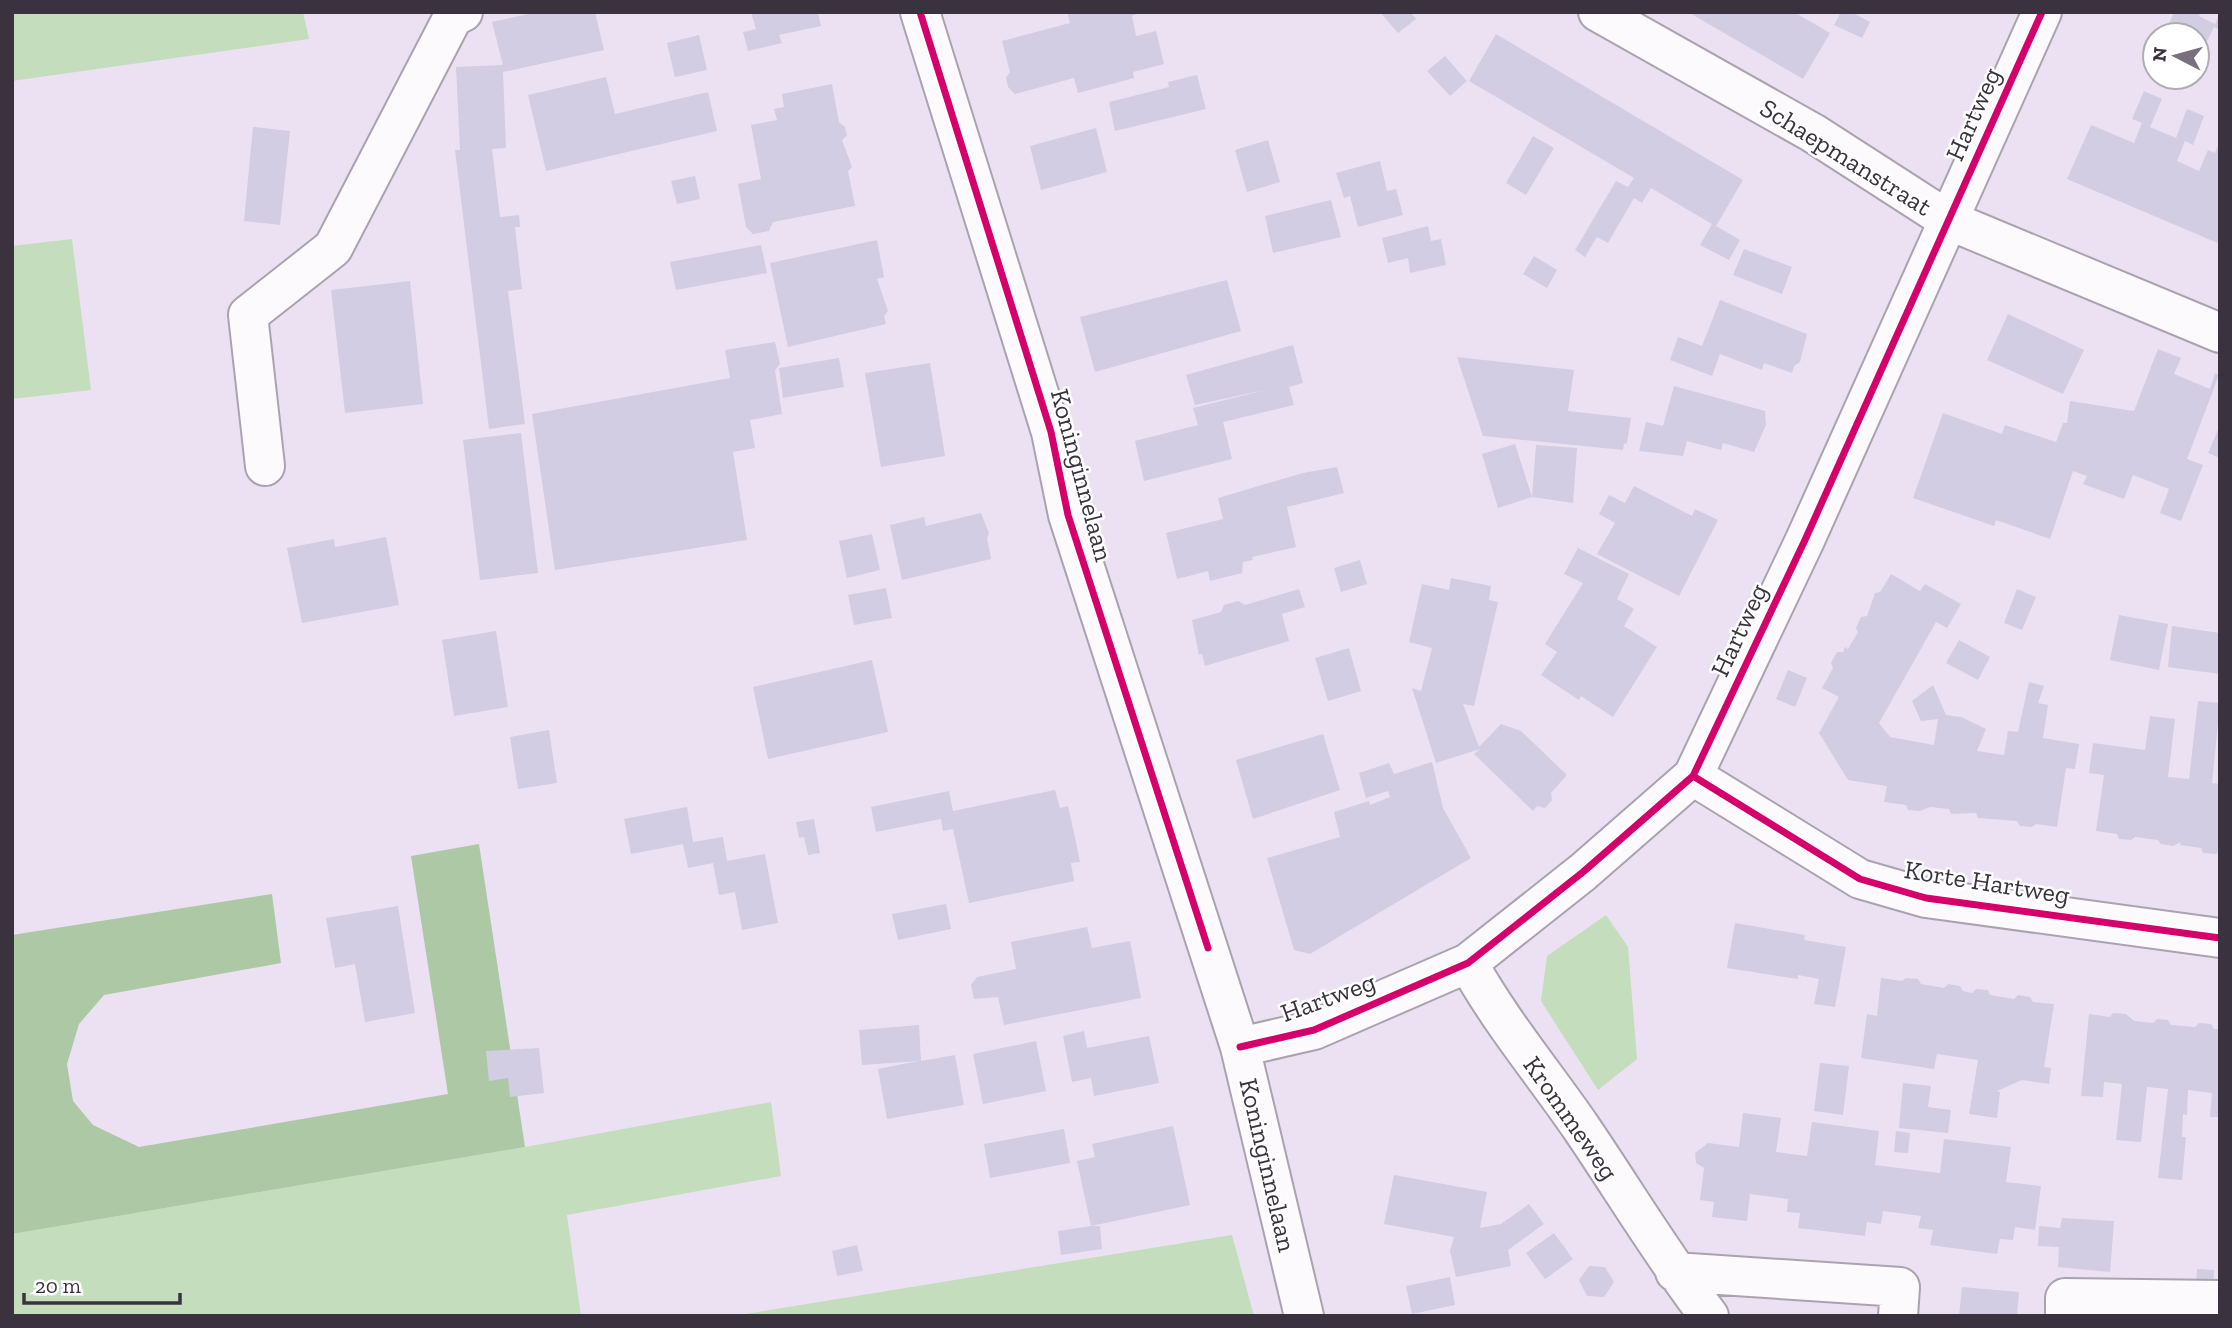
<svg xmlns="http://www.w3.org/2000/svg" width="2232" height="1328" font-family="'Zilla Slab',serif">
  <rect width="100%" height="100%" fill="#ece1f2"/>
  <path fill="#c4ddbd" d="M12 12H303L309 39 12 81Z
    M72 239 91 390 12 399V246Z
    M1606 915 1628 947 1637 1059 1598 1090 1541 1001 1547 956Z
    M771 1102 781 1176 567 1215 581 1316H12V1234L525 1147Z
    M1232 1235 1254 1316H733Z"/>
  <path fill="#acc8a4" d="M479 844 525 1147 12 1234V935L272 894 281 963 104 995 79 1024 67 1064 73 1101 93 1125 139 1147 448 1094 411 856Z"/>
  <path fill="#d2cde2" d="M537 12H595L604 50 503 72 506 148 492 149 500 217 519 215 520 227H515L522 289 508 291 525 424 489 429 455 150H460L456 67 503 65 492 22Z
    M751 12H818L821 26 779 35 782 43 748 51 743 32 756 29Z
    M1067 12H1142L1132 16 1136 36 1156 31 1164 64 1133 72 1134 78 1078 93 1074 78 1015 94 1008 87 1006 78 1010 72 1002 41 1070 23Z
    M1380 12H1410L1416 19 1398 33Z
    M1688 12H1794L1830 33 1803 79Z
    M1841 12H1851L1870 22 1862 38 1834 25Z
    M2174 12H2201L2199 16 2215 24 2220 13V30L2214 27 2206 43 2197 39V35H2188L2168 26Z
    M1496 34 1743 180 1716 226 1740 240 1729 260 1700 245 1712 224 1651 188 1642 203 1634 198 1608 243 1597 237 1585 257 1575 250 1616 181 1628 187 1634 178 1469 81Z
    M699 35 707 70 675 77 667 43Z
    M1445 56 1467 81 1450 96 1427 71Z
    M1197 75 1206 109 1115 131 1109 102 1169 87 1168 82Z
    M606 77 615 114 708 92 717 131 546 171 528 95Z
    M832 84 839 122 845 127 847 135 842 140 852 167 848 171 855 206 773 222 769 231 753 234 746 227 738 184 761 179 751 125 777 120 774 109 784 107 782 94Z
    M2144 91 2162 99 2150 127 2176 138 2187 109 2204 116 2193 145 2185 141 2177 161 2199 171 2208 150 2215 153 2220 141V244L2067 179 2091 125 2134 143 2142 123 2132 119Z
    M253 127 290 131 280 225 244 221Z
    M1096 128 1107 172 1041 190 1030 146Z
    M1533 136 1554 148 1526 195 1506 183Z
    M1268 140 1280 182 1247 192 1235 150Z
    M1380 161 1387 191 1396 189 1403 215 1358 227 1350 196 1344 198 1336 173Z
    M695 176 700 199 677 204 671 181Z
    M1331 200 1341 237 1273 253 1265 216Z
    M1428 226 1431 241 1441 239 1446 265 1410 273 1408 258 1388 263 1382 238Z
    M877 240 884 277 877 279 888 311 884 316 886 324 788 347 770 263Z
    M761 245 767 273 676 290 670 262Z
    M1744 249 1792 267 1782 294 1733 275Z
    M1534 256 1557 270 1547 288 1523 274Z
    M1227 280 1241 331 1095 372 1080 317Z
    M410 281 423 404 345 413 331 290Z
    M1720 300 1807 334 1800 362 1794 366 1792 373 1764 363 1762 370 1720 354 1712 376 1670 360 1678 337 1702 346Z
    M2008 314 2084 350 2063 394 1987 360Z
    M775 342 780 364 775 370 782 414 750 420 755 448 733 452 747 540 555 570 532 414 730 378 725 350Z
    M1293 345 1303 383 1289 387 1294 405 1223 422 1232 459 1144 481 1135 441 1198 425 1193 408 1265 390 1195 405 1186 375Z
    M2158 349 2181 358 2174 374 2210 389 2215 373 2219 375 2187 459 2203 465 2181 521 2160 513 2169 489 2133 475 2124 499 2083 484 2087 476 2073 471 2050 539 1996 520 1994 526 1913 498 1943 413 2002 434 2005 425 2056 442 2063 423H2067L2070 401 2134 411Z
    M1457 357 1574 370 1568 411 1631 418 1627 443 1624 444 1623 450 1483 436Z
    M839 358 844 387 783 398 779 368Z
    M930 363 945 456 881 467 865 373Z
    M1674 386 1765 411 1766 425 1754 452 1723 443 1721 450 1687 441 1683 456 1639 451 1646 422 1663 426Z
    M2220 425V458L2208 453Z
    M521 433 538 573 480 580 463 440Z
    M1515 444 1532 497 1536 445 1577 448 1573 503 1532 497 1498 508 1482 454Z
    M1337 467 1344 493 1287 507 1296 547 1252 557 1253 560 1243 562 1242 573 1210 581 1208 571 1177 579 1166 533 1223 519 1218 498 1303 473Z
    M1634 486 1692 516 1695 509 1718 520 1679 596 1597 554 1615 523 1599 514 1609 495 1625 503Z
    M981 513 989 533 987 538 991 559 902 580 890 525 924 517 926 526Z
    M872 534 880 570 847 578 839 541Z
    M386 537 399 605 302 623 287 548 334 539 335 547Z
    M1578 548 1629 574 1617 599 1634 609 1624 626 1657 647 1613 717 1581 696 1579 700 1541 675 1557 652 1545 644 1583 583 1564 574Z
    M1360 560 1367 584 1341 592 1334 568Z
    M1891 574 1920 591 1925 584 1961 604 1947 628 1936 622 1879 723 1890 737 1934 745 1938 719 1921 721 1912 701 1933 685 1946 715 1961 717 1986 729 1977 751 2004 755 2008 731 2018 732 2029 682 2044 686 2038 703 2048 705 2043 738 2079 744 2075 769 2066 768 2057 827 2036 824 2032 827 2020 826 2017 821 1978 818 1976 813 1951 814 1949 809 1930 807 1920 811 1908 810 1906 805 1884 802 1887 786 1848 780 1819 733 1839 697 1822 688 1833 668 1831 663 1837 652H1843L1845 647 1848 649 1858 632 1856 628 1861 617 1867 616 1875 593 1880 592Z
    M1451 578 1491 586 1489 600 1498 602 1474 706 1463 704 1479 747 1501 724 1521 731 1567 775 1551 793 1552 800 1545 808 1537 806 1533 811 1474 754 1480 749 1436 763 1412 688 1421 691 1432 648 1409 642 1422 584 1449 590Z
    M886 588 892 618 854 625 848 595Z
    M1299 589 1305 607 1282 614 1289 641 1205 666 1202 654 1199 655 1192 620 1221 612 1224 605 1238 601 1245 605Z
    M2017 589 2036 597 2022 630 2004 623Z
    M2119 615 2168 624 2159 670 2110 660Z
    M2172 626 2220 633V674L2168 667Z
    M496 631 508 707 454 716 442 640Z
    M1959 640 1990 657 1978 680 1946 663Z
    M1349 648 1361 691 1328 701 1315 658Z
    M872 660 888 732 768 759 753 687Z
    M1788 670 1807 678 1795 707 1776 699Z
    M2198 701 2220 703 2212 783 2220 784V850L2216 854 2203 853 2201 848 2180 845 2181 842 2173 846 2161 844 2158 840 2135 837 2131 840 2119 839 2117 834 2096 831 2104 775 2089 773 2093 743 2145 750 2150 716 2175 719 2168 777 2189 779Z
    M549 730 557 783 518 789 510 737Z
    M1323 734 1340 790 1253 819 1236 760Z
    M1432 762 1443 808 1471 858 1310 954 1294 950 1267 858 1340 837 1334 812 1369 801 1370 805 1390 797 1388 791 1366 798 1359 773 1389 763 1394 774Z
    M1055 790 1060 808 1068 806 1074 833 1080 862 1071 863 1074 881 969 903 953 829 943 831 941 819 876 832 871 807 949 791 953 811Z
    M687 807 693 842 723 837 727 861 765 854 778 923 742 930 735 892 719 895 713 863 688 868 683 844 631 854 624 819Z
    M814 819 820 853 808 855 804 837 799 838 796 822Z
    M946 904 951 929 898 940 892 914Z
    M398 906 415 1013 365 1022 355 964 335 968 326 918Z
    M1735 923 1805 935 1804 940 1846 947 1835 1007 1814 1004 1819 979 1798 975V979L1727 968Z
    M1087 927 1092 948 1130 941 1141 998 1004 1025 998 997 974 999 971 985 977 977 1016 969 1011 942Z
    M1881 978 1902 981 1906 978 1918 979 1921 984 1944 988 1948 984 1960 986 1963 991 1972 993 1976 989 1988 990 1990 995 2014 999 2018 995 2030 997 2033 1002 2054 1004 2044 1067 2051 1068 2049 1084 2022 1080 1997 1091 2000 1092 1997 1118 1969 1114 1978 1060 1937 1054 1934 1069 1861 1058 1867 1014 1877 1016Z
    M2113 1013 2126 1014 2134 1021 2153 1023 2157 1019 2168 1020 2171 1025 2195 1027 2199 1023 2211 1024 2214 1029H2220V1117H2210L2212 1093 2188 1090 2187 1115 2183 1114 2182 1137H2186L2182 1180 2158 1178 2168 1089 2147 1087 2141 1142 2116 1140 2122 1084 2104 1082 2103 1097 2081 1096 2089 1014 2110 1017Z
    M919 1025 921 1061 955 1055 964 1105 887 1119 878 1069 918 1061 862 1065 859 1030Z
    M1084 1031 1087 1048 1149 1036 1159 1083 1094 1096 1091 1078 1072 1082 1063 1036Z
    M1036 1041 1046 1091 983 1104 973 1054Z
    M539 1048 544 1093 510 1097 508 1078 489 1081 486 1051Z
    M1820 1063 1849 1066 1843 1115 1814 1111Z
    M1903 1083 1931 1086 1928 1107 1951 1110 1948 1133 1899 1128Z
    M1743 1113 1781 1118 1776 1152 1807 1156 1812 1122 1879 1131 1875 1165 1940 1173 1944 1139 2011 1147 2006 1182 2041 1186 2035 1230 2015 1227 2013 1240 2000 1239 1997 1254 1930 1245 1933 1230 1918 1228 1921 1216 1883 1211 1881 1224 1867 1222 1865 1236 1832 1232 1798 1228 1800 1213 1787 1212 1788 1199 1750 1194 1747 1221 1712 1217 1714 1202 1700 1200 1704 1168 1696 1163 1695 1153 1708 1143 1739 1147Z
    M1173 1126 1190 1205 1091 1226H1100L1102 1249 1061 1255 1058 1231 1091 1226 1077 1161 1095 1157 1092 1144Z
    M1064 1129 1070 1163 990 1178 984 1144Z
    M1896 1131 1910 1133 1908 1153 1894 1152Z
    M1394 1175 1487 1192 1480 1228 1501 1224 1529 1204 1544 1224 1508 1250 1511 1266 1456 1277 1450 1251 1454 1237 1384 1224Z
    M2062 1218 2114 1221 2110 1272 2058 1267 2059 1247 2038 1246 2039 1226 2060 1228Z
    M1554 1233 1573 1259 1545 1279 1526 1253Z
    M857 1245 863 1271 837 1276 832 1251Z
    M1589 1266 1605 1267 1614 1282 1604 1297 1587 1296 1579 1280Z
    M2197 1269 2214 1270 2213 1288 2196 1287Z
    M1450 1277 1455 1305 1412 1314 1406 1286Z
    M1962 1287 2019 1292 2017 1316H1959Z"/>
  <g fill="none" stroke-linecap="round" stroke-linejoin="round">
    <g stroke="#aba2af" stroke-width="42">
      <path id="minor" d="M920 12 1051 432 1068 515 1240 1047 1304 1316
        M1598 12 1813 133 1948 220 2220 333
        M265 466 248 315 333 248 453 17 463 12
        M1693 776 1860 879 1926 898 2220 938
        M1468 963C1500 1021 1542 1071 1580 1126 1623 1189 1662 1255 1709 1316
        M1240 1047 1314 1030 1468 963 1583 872 1693 776 1805 540 2042 12
        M1675 1272 1900 1287 1898 1316
        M2065 1316V1298L2220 1300"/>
    </g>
    <use href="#minor" stroke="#fcfafd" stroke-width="38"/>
    <g stroke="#fff" stroke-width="11">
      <path id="cycleway" d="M920 12 1051 432 1068 515 1208 948
        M1693 776 1860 879 1926 898 2220 938
        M1240 1047 1314 1030 1468 963 1583 872 1693 776 1805 540 2042 12"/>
    </g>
    <use href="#cycleway" stroke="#d6006c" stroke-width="7"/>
  </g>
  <g text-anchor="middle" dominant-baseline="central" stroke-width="5" stroke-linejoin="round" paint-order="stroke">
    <g font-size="26" fill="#3a333f" stroke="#fff">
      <text transform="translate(1973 114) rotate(-66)">Hartweg</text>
      <text transform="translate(1846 157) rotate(32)">Schaepmanstraat</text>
      <text transform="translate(1082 475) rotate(75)">Koninginnelaan</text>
      <text transform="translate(1739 630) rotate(-65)">Hartweg</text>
      <text transform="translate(1987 882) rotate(9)">Korte Hartweg</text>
      <text transform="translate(1328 997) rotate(-20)">Hartweg</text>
      <text transform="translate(1571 1118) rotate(55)">Krommeweg</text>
      <text transform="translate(1268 1165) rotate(77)">Koninginnelaan</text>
    </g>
  </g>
  <rect width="2232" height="1328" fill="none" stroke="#3a333f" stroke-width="28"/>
  <g transform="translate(2176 56) rotate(276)"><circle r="33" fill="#ffffff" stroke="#b0adb2" stroke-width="2"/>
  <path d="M0-5L12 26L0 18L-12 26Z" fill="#78707e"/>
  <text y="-10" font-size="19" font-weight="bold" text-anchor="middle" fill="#3a333f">N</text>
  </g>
  <path d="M24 1293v10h156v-10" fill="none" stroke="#3a333f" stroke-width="3.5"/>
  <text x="35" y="1293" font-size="21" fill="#3a333f" stroke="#ffffff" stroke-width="5" paint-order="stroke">20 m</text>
</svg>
